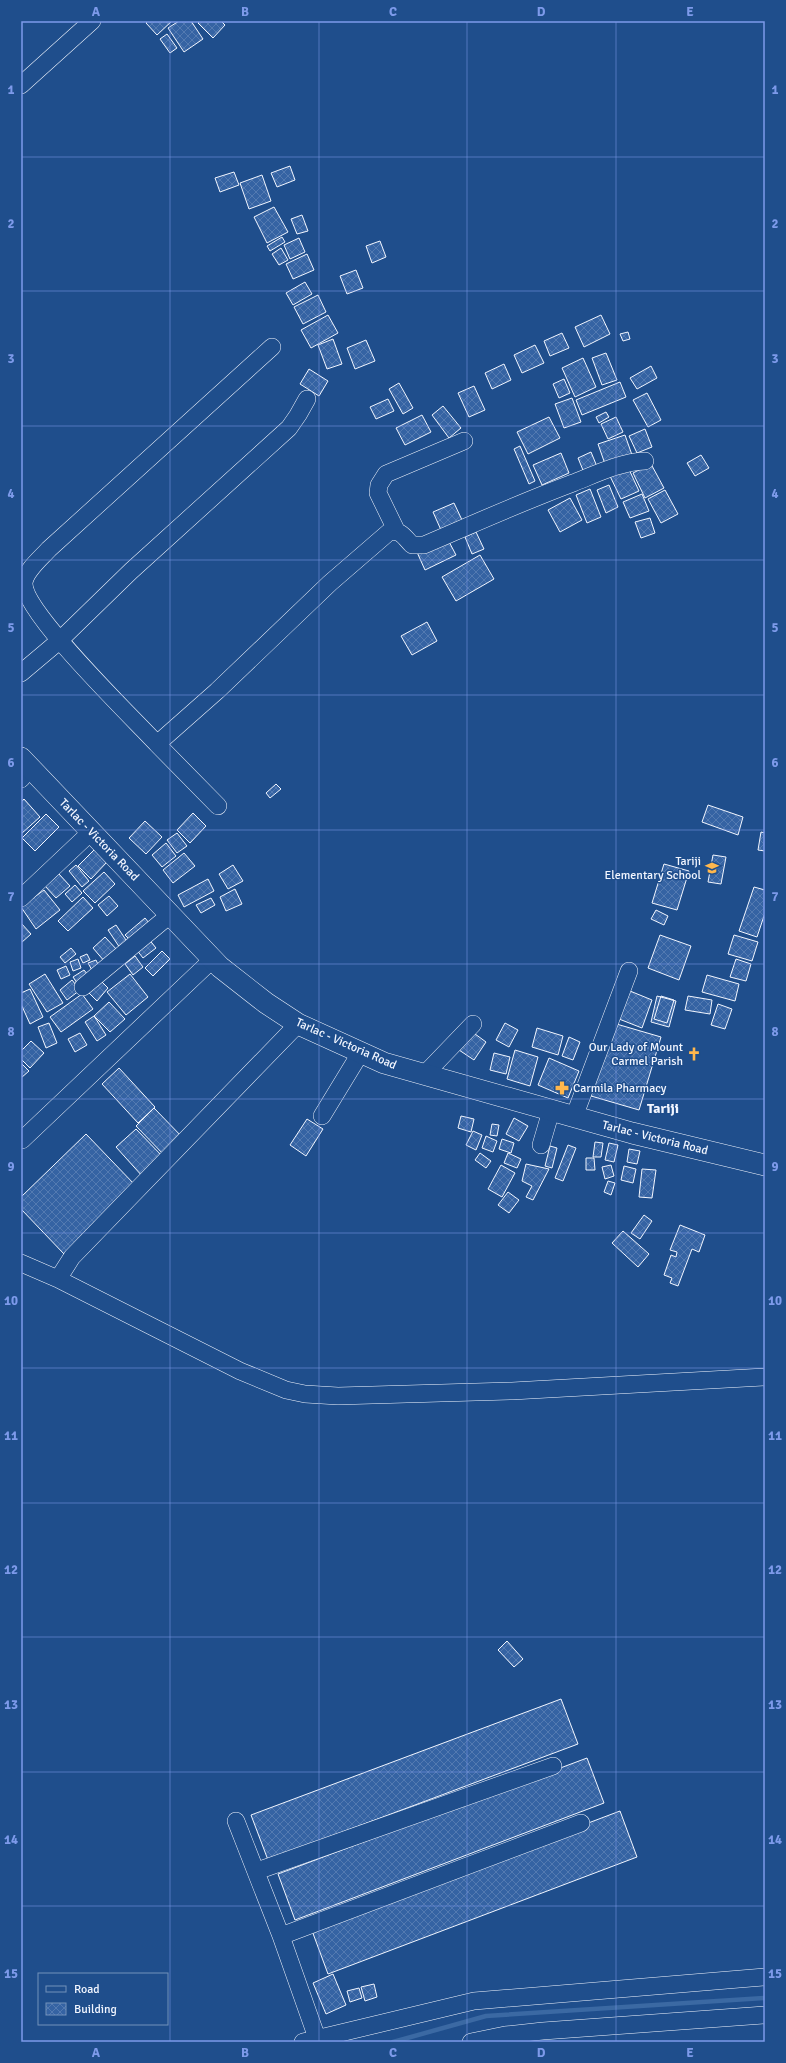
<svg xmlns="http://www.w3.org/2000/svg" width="786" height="2063" font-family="Signika,sans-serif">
  <defs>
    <pattern id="building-cross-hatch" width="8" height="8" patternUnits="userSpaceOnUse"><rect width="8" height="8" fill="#3563a3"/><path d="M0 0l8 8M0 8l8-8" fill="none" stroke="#537ab1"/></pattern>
  </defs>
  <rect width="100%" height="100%" fill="#1f4e8c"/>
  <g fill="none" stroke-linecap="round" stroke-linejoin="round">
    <path stroke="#3b69a3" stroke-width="4.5" d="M393 2042 486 2016 765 1998"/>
  </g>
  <path fill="url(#building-cross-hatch)" stroke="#f2f6ff" d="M148 21H172L157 35 146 23Z
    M179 21H191L203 39 184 52 168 28Z
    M200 21H221L225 25 213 38 198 23Z
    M167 34 177 48 170 53 160 39Z
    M290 166 295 180 277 187 271 173Z
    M234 172 239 185 220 192 215 178Z
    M262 175 271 201 249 209 240 183Z
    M274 207 288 232 267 243 254 217Z
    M302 215 308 231 297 234 291 219Z
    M282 237 285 242 270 251 267 246Z
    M299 238 305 252 290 259 284 245Z
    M380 241 386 257 372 263 366 246Z
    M281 248 288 260 279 265 272 254Z
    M307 254 314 270 293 279 286 264Z
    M356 270 363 288 347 294 340 276Z
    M305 282 312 294 293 305 286 293Z
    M318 295 326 312 303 324 294 307Z
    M328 315 338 333 311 348 301 330Z
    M601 315 610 334 584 347 575 327Z
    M628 332 630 339 623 341 620 334Z
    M562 333 569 348 550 356 544 341Z
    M333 339 342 364 327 369 318 345Z
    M366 340 375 361 355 369 347 348Z
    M535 345 544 363 522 373 514 355Z
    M606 353 617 380 602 385 592 358Z
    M583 358 596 387 575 397 562 368Z
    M504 364 511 380 492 389 485 373Z
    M651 366 657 378 637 389 630 378Z
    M309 369 328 381 319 396 300 384Z
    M564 379 570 393 559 398 553 384Z
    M620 382 626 397 582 415 576 400Z
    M399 383 413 408 403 414 389 389Z
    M474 386 485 410 469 417 458 393Z
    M647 393 661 420 648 427 633 400Z
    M572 398 581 422 564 428 555 404Z
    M388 399 394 411 376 419 370 407Z
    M443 406 461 428 449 438 432 415Z
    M606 412 609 417 599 423 596 417Z
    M422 415 431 432 405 445 396 428Z
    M549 417 560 438 528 454 517 432Z
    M616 417 623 432 608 439 601 424Z
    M645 429 652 447 637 453 629 436Z
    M625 435 632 455 605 464 598 444Z
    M520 446 535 481 529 484 514 449Z
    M591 452 598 469 585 475 578 458Z
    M561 453 569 473 542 485 533 465Z
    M701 455 709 468 695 476 687 463Z
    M651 464 664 488 645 498 633 473Z
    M627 465 639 491 621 499 609 474Z
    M609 485 618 507 606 513 597 490Z
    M590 489 601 517 587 523 576 495Z
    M665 490 678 514 661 523 648 499Z
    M642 494 649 511 630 518 623 502Z
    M570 498 582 520 560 532 548 510Z
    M454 503 462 520 441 530 433 512Z
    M650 518 655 533 641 538 635 522Z
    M476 532 484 549 472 554 465 537Z
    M446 536 456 555 425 570 416 550Z
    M480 555 494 579 456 601 442 577Z
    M427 622 437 641 412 655 401 636Z
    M276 784 281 789 270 798 266 793Z
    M24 799 40 817 21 834V802Z
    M708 805 743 817 738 835 702 822Z
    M193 813 206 826 190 843 177 830Z
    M46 814 59 827 35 851 22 838Z
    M145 821 162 837 146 854 129 838Z
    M761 832 765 833V851L758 850Z
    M177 833 187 846 177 853 167 840Z
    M166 843 176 856 162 867 152 855Z
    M94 850 107 862 91 879 78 866Z
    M184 853 195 866 173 883 163 870Z
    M713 855 726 857 721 884 708 882Z
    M664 864 689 871 677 910 652 903Z
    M76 865 89 881 82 887 69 871Z
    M233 865 243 881 228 889 219 874Z
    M104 872 115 884 95 903 83 891Z
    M59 874 70 886 56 898 45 886Z
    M208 879 214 891 184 907 178 895Z
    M75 885 82 893 72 902 65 894Z
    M754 887 765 890V913L757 937 739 931Z
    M235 889 242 904 226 911 220 897Z
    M44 890 60 910 36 929 21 907Z
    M109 896 118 906 107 916 98 905Z
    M83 897 93 908 68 931 58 921Z
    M211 898 215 905 201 913 196 905Z
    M656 910 668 916 664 925 651 919Z
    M145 918 149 923 129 939 125 935Z
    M21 923 31 934 21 943Z
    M116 925 128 943 120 948 108 930Z
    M660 935 691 946 679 980 648 968Z
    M734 935 758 942 752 961 728 954Z
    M105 937 118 951 105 962 93 948Z
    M148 938 156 948 143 958 136 949Z
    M71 948 76 954 65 963 60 957Z
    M162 951 170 959 153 976 145 968Z
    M87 954 90 960 83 963 80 957Z
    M135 956 143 967 133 975 125 964Z
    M78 959 81 968 73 971 70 962Z
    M736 959 751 964 746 981 730 977Z
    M96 960 100 969 93 972 88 963Z
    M66 966 70 975 61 979 57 970Z
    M84 970 88 975 77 983 73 977Z
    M45 974 63 1003 47 1012 29 984Z
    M130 974 148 997 126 1015 107 992Z
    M707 975 739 984 735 1001 702 992Z
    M72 980 80 990 67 1000 60 990Z
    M100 980 108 988 97 1001 89 993Z
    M30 989 43 1017 30 1024 21 1004V993Z
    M630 991 652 1000 642 1028 619 1019Z
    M82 994 93 1009 61 1032 50 1017Z
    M657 996 676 1001 669 1027 651 1022Z
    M661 996 674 1000 667 1023 654 1019Z
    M688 996 712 1000 710 1014 685 1010Z
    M109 1002 125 1019 110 1032 94 1016Z
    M718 1004 732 1009 725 1029 711 1025Z
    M94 1016 106 1035 97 1041 85 1022Z
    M49 1023 57 1043 46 1048 38 1027Z
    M505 1023 518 1030 509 1047 496 1040Z
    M613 1023 661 1037 639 1110 591 1096Z
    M537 1028 563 1036 558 1055 532 1047Z
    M471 1031 486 1042 474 1060 459 1050Z
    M80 1033 87 1045 75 1052 68 1039Z
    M569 1037 580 1042 573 1060 562 1056Z
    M31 1041 44 1053 30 1068 21 1059V1051Z
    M515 1050 538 1057 530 1086 507 1079Z
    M494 1053 510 1057 506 1074 490 1070Z
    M549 1058 579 1071 568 1098 538 1085Z
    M21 1063 29 1071 21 1078Z
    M119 1068 155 1107 138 1123 102 1084Z
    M154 1108 185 1140 166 1157 136 1126Z
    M461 1116 474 1119 471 1132 458 1128Z
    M514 1118 528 1126 519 1141 506 1134Z
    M307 1119 323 1129 306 1156 290 1145Z
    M492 1124 499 1125 497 1136 490 1135Z
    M136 1129 164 1158 143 1177 116 1147Z
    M473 1131 482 1135 476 1150 466 1145Z
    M86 1134 135 1185 64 1254 21 1209V1197Z
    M486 1136 497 1141 493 1152 482 1148Z
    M502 1139 514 1143 511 1153 499 1149Z
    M595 1142 603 1143 601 1157H593Z
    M609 1143 618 1145 614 1162 605 1160Z
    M568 1145 576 1148 563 1181 555 1178Z
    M550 1146 557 1148 552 1168 545 1166Z
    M629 1149 640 1151 637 1164 627 1162Z
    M480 1153 491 1161 486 1168 475 1160Z
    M508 1153 521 1159 517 1168 504 1163Z
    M586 1158H594L595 1170H586Z
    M526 1164 549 1169 533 1200 526 1197 532 1186 522 1181Z
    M501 1165 515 1173 502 1197 488 1189Z
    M611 1165 614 1176 605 1179 602 1167Z
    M624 1166 636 1169 633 1183 621 1180Z
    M642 1169 656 1170 652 1198 639 1197Z
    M608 1181 615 1183 611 1195 604 1192Z
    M508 1192 519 1200 509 1213 498 1205Z
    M644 1215 652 1221 640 1239 631 1233Z
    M680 1225 705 1235 699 1252 692 1249 678 1286 670 1283 672 1278 664 1275 671 1255 676 1257 677 1252 670 1250Z
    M623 1231 649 1254 638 1267 612 1243Z
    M507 1641 523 1659 514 1667 498 1650Z
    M561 1699 578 1744 268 1860 251 1815Z
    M587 1758 604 1803 295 1920 278 1874Z
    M620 1811 637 1857 328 1974 311 1928Z
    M333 1974 346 2005 326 2014 313 1983Z
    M374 1984 377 1997 365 2001 361 1987Z
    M359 1988 362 1998 350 2002 347 1991Z"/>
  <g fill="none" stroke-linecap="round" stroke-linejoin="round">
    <g stroke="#f2f6ff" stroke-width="18">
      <path id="minor" d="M21 85 92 21
        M272 347 49 549C41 558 25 571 24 583 23 612 133 718 157 744L217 691 330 583 389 532C401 529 405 538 412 545H424C473 524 522 502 573 483 596 474 620 462 645 461
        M396 530 378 493 379 485 386 474 464 441
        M21 673 59 641 131 571 289 428 298 415 307 399
        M157 744 218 806
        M21 779 30 768
        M21 898 92 831
        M83 987 171 914
        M424 1075 473 1024
        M322 1116 361 1052
        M574 1117 629 971
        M22 1140 213 959
        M541 1145 551 1111
        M21 1263 58 1279 72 1257 298 1024
        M58 1279 240 1371 286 1390 305 1394 338 1396 512 1391 765 1377
        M236 1821 281 1936 317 2038
        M257 1871 553 1766
        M281 1936 581 1823
        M303 2042 474 2001 765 1977
        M471 2042 505 2035 543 2031 765 2015"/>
    </g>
    <g stroke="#f2f6ff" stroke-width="22">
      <path id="major" d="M21 758 220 967 266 1003 298 1024 384 1063 632 1133 765 1165"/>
    </g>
    <use href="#minor" stroke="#1f4e8c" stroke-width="17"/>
    <use href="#major" stroke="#1f4e8c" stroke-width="21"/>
  </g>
  <path fill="none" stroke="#7d9aea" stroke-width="1" stroke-opacity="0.55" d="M170 21V2042M319 21V2042M467 21V2042M616 21V2042M21 157H765M21 291H765M21 426H765M21 560H765M21 695H765M21 830H765M21 964H765M21 1099H765M21 1233H765M21 1368H765M21 1503H765M21 1637H765M21 1772H765M21 1906H765"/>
  <defs>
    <g id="school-bare" transform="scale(1.08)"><path d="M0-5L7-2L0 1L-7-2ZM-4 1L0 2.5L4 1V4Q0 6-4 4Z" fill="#ffb74d" stroke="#1f4e8c" stroke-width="2.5" paint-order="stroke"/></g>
    <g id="church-bare" transform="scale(1.08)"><path d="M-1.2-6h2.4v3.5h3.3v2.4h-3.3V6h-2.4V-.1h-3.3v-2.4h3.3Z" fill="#ffb74d" stroke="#1f4e8c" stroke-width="2.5" paint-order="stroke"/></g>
    <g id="pharmacy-bare" transform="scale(1.08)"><path d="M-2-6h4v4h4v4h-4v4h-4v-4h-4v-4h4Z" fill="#ffb74d" stroke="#1f4e8c" stroke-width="2.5" paint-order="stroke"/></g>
  </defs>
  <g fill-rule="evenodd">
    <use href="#school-bare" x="712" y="868"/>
    <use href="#church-bare" x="694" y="1054"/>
    <use href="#pharmacy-bare" x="562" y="1088"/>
  </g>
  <g text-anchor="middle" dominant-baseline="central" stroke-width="3" stroke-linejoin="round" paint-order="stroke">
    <g font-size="12" fill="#f2f6ff" stroke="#1f4e8c">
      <text transform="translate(99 840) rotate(46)">Tarlac - Victoria Road</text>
      <text transform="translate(346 1044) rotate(24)">Tarlac - Victoria Road</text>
      <text transform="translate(655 1138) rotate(14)">Tarlac - Victoria Road</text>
    </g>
    <g font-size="12" fill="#f2f6ff" stroke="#1f4e8c" text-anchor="end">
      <text x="701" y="861">Tariji<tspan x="701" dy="14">Elementary School</tspan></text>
      <text x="683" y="1047">Our Lady of Mount<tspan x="683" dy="14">Carmel Parish</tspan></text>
      <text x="573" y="1088" text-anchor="start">Carmila Pharmacy</text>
    </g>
    <g font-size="14" font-weight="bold" fill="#f2f6ff" stroke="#1f4e8c">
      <text x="663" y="1108">Tariji</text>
    </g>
  </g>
  <rect width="786" height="2063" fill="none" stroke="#1f4e8c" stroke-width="44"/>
  <rect x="38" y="1973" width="130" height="52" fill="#1f4e8c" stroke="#7391ba"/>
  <rect x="46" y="1986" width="20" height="6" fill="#1f4e8c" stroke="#7391ba"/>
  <text x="74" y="1993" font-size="12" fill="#f2f6ff">Road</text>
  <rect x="46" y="2003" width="20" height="12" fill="url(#building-cross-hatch)" stroke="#7391ba"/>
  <text x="74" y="2013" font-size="12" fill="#f2f6ff">Building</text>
  <rect x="22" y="22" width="742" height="2019" fill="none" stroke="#7d9aea" stroke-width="1.5"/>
  <g font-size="13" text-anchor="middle" font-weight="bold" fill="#7d9aea">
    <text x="96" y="16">A</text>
    <text x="245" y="16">B</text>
    <text x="393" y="16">C</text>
    <text x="541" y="16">D</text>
    <text x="690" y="16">E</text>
    <text x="11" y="94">1</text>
    <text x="775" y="94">1</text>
    <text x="11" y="228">2</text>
    <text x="775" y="228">2</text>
    <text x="11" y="363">3</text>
    <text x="775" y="363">3</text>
    <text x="11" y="498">4</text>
    <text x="775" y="498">4</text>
    <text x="11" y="632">5</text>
    <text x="775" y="632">5</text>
    <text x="11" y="767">6</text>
    <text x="775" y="767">6</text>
    <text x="11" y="901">7</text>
    <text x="775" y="901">7</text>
    <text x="11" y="1036">8</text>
    <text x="775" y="1036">8</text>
    <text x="11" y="1171">9</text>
    <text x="775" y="1171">9</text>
    <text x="11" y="1305">10</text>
    <text x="775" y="1305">10</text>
    <text x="11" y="1440">11</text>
    <text x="775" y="1440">11</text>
    <text x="11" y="1574">12</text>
    <text x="775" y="1574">12</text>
    <text x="11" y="1709">13</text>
    <text x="775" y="1709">13</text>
    <text x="11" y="1844">14</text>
    <text x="775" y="1844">14</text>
    <text x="11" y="1978">15</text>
    <text x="775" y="1978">15</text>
    <text x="96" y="2057">A</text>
    <text x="245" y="2057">B</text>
    <text x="393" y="2057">C</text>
    <text x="541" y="2057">D</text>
    <text x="690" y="2057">E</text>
  </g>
</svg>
